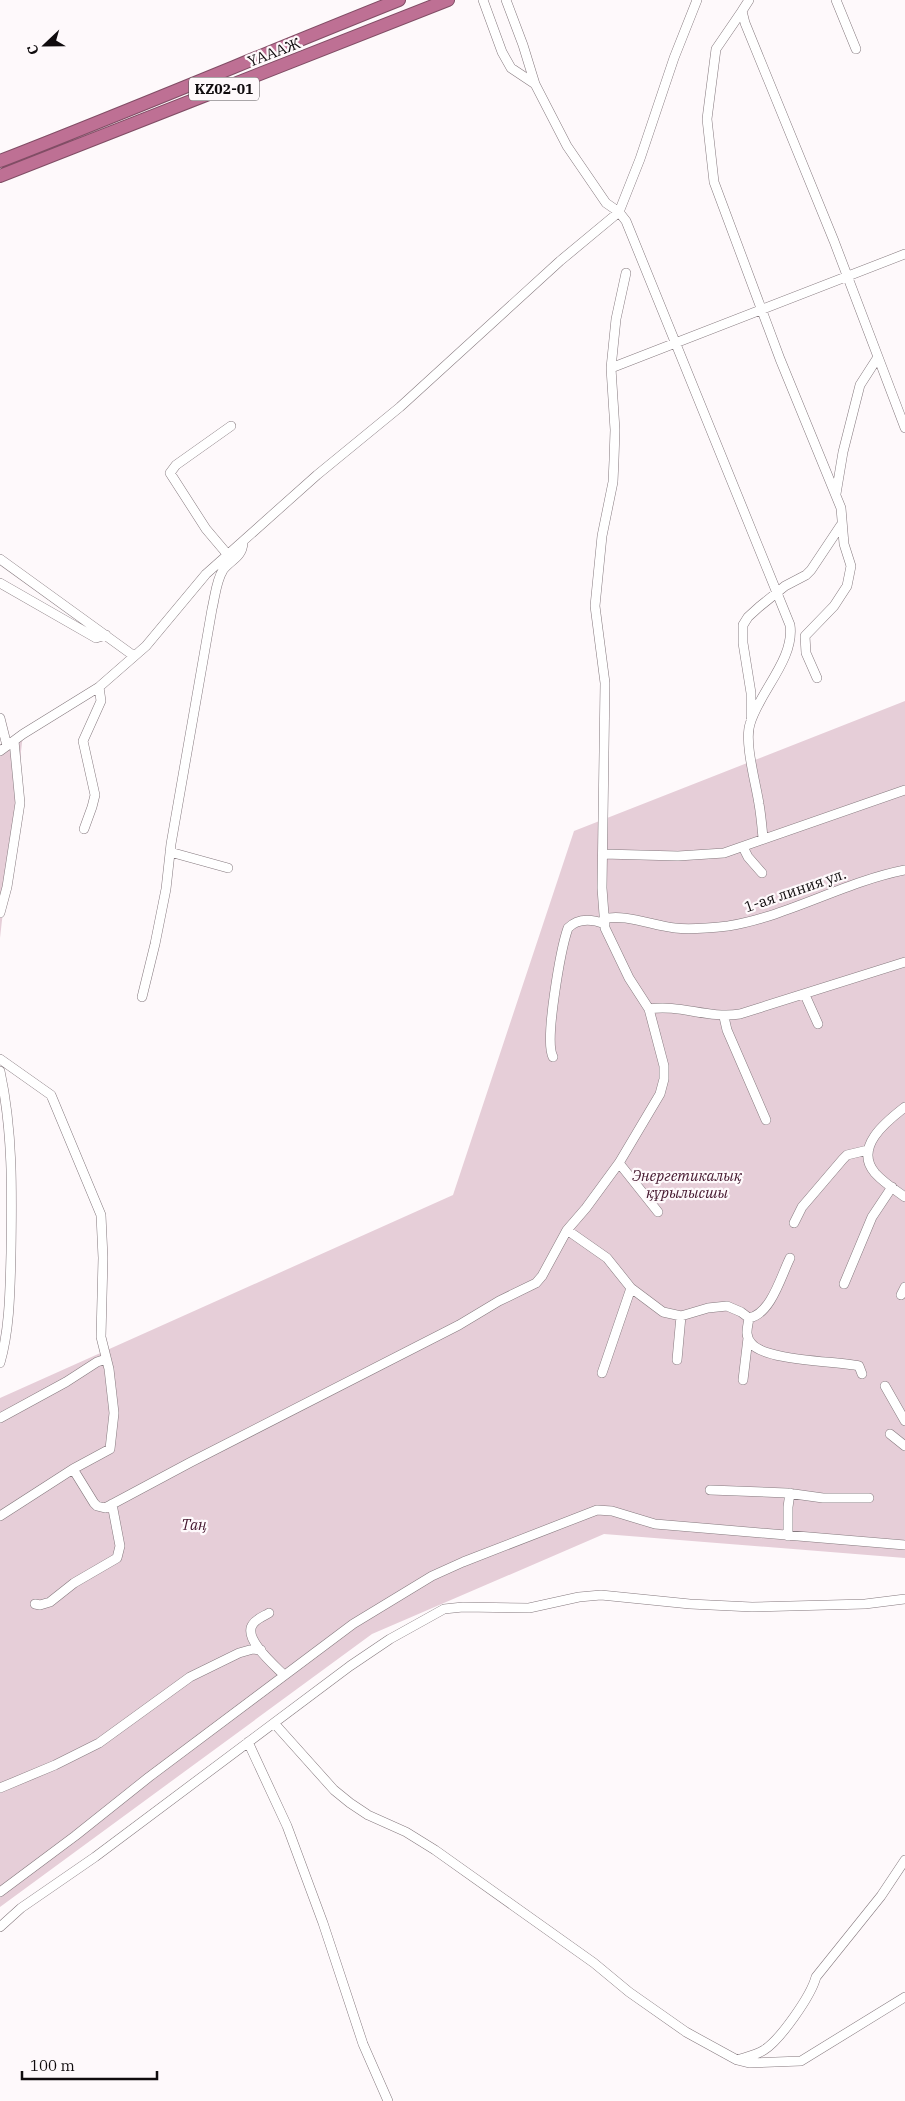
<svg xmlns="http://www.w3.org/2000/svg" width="905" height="2101" font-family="'IBM Plex Serif',serif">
  <rect width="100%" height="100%" fill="#fef9fb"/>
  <path fill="#e6ced8" d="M905 701V1558L604 1534 372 1634 0 1907V1398L453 1195 574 831Z
    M23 734 0 938V753Z"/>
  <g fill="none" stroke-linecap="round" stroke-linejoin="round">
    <g stroke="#85797e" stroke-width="10">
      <path id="minor" d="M483 0 502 52 511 68 535 84
        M506 0 523 45 535 84 567 146 606 203 619 212 626 221 790 625C795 659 759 692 750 724 744 742 756 784 759 804 761 815 762 827 763 838
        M749 0 742 11 745 23 834 241 905 428
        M836 0 856 49
        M742 11 716 49 707 119 714 182 780 359 841 508 844 544 851 566 847 586 834 606 805 636 806 653 817 678
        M611 368 905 254
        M836 494 843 452 860 385 878 357
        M228 555 206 529 170 473 176 465 231 426
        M0 559 134 656
        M0 583 96 638 106 635
        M751 717V693L743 643V625L748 617 759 607 785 586 806 575 811 570 841 525
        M0 718 7 746
        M0 751 23 734 99 687 146 646 206 574 317 475 400 407 560 261 619 212 640 159 674 58 697 0
        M84 829 92 807 95 795 83 741 101 701 99 687
        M743 847 748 857 762 873
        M170 852 228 868
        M603 854 678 856 724 853 905 790
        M0 913 7 887 20 803 14 741
        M604 919C623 913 654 926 675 928 692 930 710 928 728 926 789 916 844 882 905 870
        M805 995 818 1024
        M142 997 155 944 166 889 171 844 212 609C215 597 216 581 223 570 230 560 242 558 243 543
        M649 1009C680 1004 708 1019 740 1014L905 962
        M724 1017 727 1030 766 1120
        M553 1057C544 1041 561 948 568 928 578 918 592 919 605 924
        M0 1059 51 1095 101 1215 103 1258 101 1337 109 1369 114 1413 110 1449 73 1469 0 1516
        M0 1071C13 1131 12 1192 11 1253 10 1289 10 1328 0 1363
        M905 1107C887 1121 853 1147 875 1173 883 1182 895 1190 905 1197
        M619 1163 658 1212
        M794 1223 802 1207 843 1159 847 1155 868 1150
        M567 1230 607 1258 631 1288 663 1312 681 1316 708 1308 727 1306 741 1312 749 1318C771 1314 781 1276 790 1258
        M844 1284 872 1217 892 1187
        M901 1295 905 1287
        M749 1318C748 1327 744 1334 751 1343 764 1361 836 1361 859 1366L862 1374
        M677 1360 681 1316
        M602 1373 631 1288
        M743 1380 748 1338
        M885 1386 905 1421
        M0 1418 66 1382 97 1362 106 1359
        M890 1434 905 1446
        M73 1469 94 1503 97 1506 105 1508 191 1462 459 1325 499 1301 536 1283 542 1276 567 1230 586 1208 619 1163 660 1094 664 1079V1066L649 1009 629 978 605 928 602 888 605 683 595 606 602 536 613 482 614 460 615 430 611 368 616 319 626 273
        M710 1490 787 1493 823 1498H869
        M788 1536V1507L790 1493
        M35 1604 40 1605 50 1602 74 1583 117 1558 120 1546 112 1504
        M269 1613C264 1616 256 1619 253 1624 242 1638 274 1665 283 1674
        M274 1723 334 1790 350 1803 368 1815 406 1832 435 1850 594 1963 629 1992 686 2032 737 2060 749 2063 801 2061 905 1997
        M248 1742 287 1826 323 1923 363 2044 388 2101
        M0 1788 55 1765 99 1743 190 1677 239 1653 253 1649 261 1650
        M0 1892 75 1836 149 1777 353 1624 432 1576 463 1562 597 1510 612 1511 655 1524 905 1545
        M0 1927 21 1908 95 1857 350 1666 390 1639 444 1609 463 1607 529 1608 579 1597 601 1595 690 1604 752 1607 865 1604 905 1599
        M737 2060C746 2057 756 2055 764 2050 780 2040 811 1996 816 1977L881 1896 905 1860"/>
    </g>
    <g stroke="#814d65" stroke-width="14">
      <path id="highway" d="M0 161C134 109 266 53 399 0
        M0 176 448 0"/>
    </g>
    <use href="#minor" stroke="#fff" stroke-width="9"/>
    <use href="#highway" stroke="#be7094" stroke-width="12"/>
  </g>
  <g text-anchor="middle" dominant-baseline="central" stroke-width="4.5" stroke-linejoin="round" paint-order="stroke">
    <rect fill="#fef9fb" stroke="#575355" stroke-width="1" x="189" y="77.5" width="70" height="23" rx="4"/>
    <g font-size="14" font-weight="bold" fill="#100c0e">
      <text x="224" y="89">KZ02-01</text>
    </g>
    <g font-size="15" fill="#100c0e" stroke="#fef9fb">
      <text transform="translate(274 52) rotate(-21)">ҮАААЖ</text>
      <text transform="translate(795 890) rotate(-19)">1-ая линия ул.</text>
    </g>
    <g font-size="15" font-style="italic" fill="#44172e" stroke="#fef9fb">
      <text x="687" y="1175">Энергетикалық<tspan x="687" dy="17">құрылысшы</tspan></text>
      <text x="194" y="1524">Таң</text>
    </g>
  </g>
  <g transform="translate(45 45) rotate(248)" stroke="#fef9fb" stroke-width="4" paint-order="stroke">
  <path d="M0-4L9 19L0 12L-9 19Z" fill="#100c0e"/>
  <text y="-8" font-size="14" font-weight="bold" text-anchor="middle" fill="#100c0e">С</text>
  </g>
  <path d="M22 2071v8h135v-8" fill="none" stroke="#100c0e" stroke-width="2.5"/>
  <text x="30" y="2071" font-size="15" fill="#100c0e" stroke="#fef9fb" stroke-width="4" paint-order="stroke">100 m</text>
</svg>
